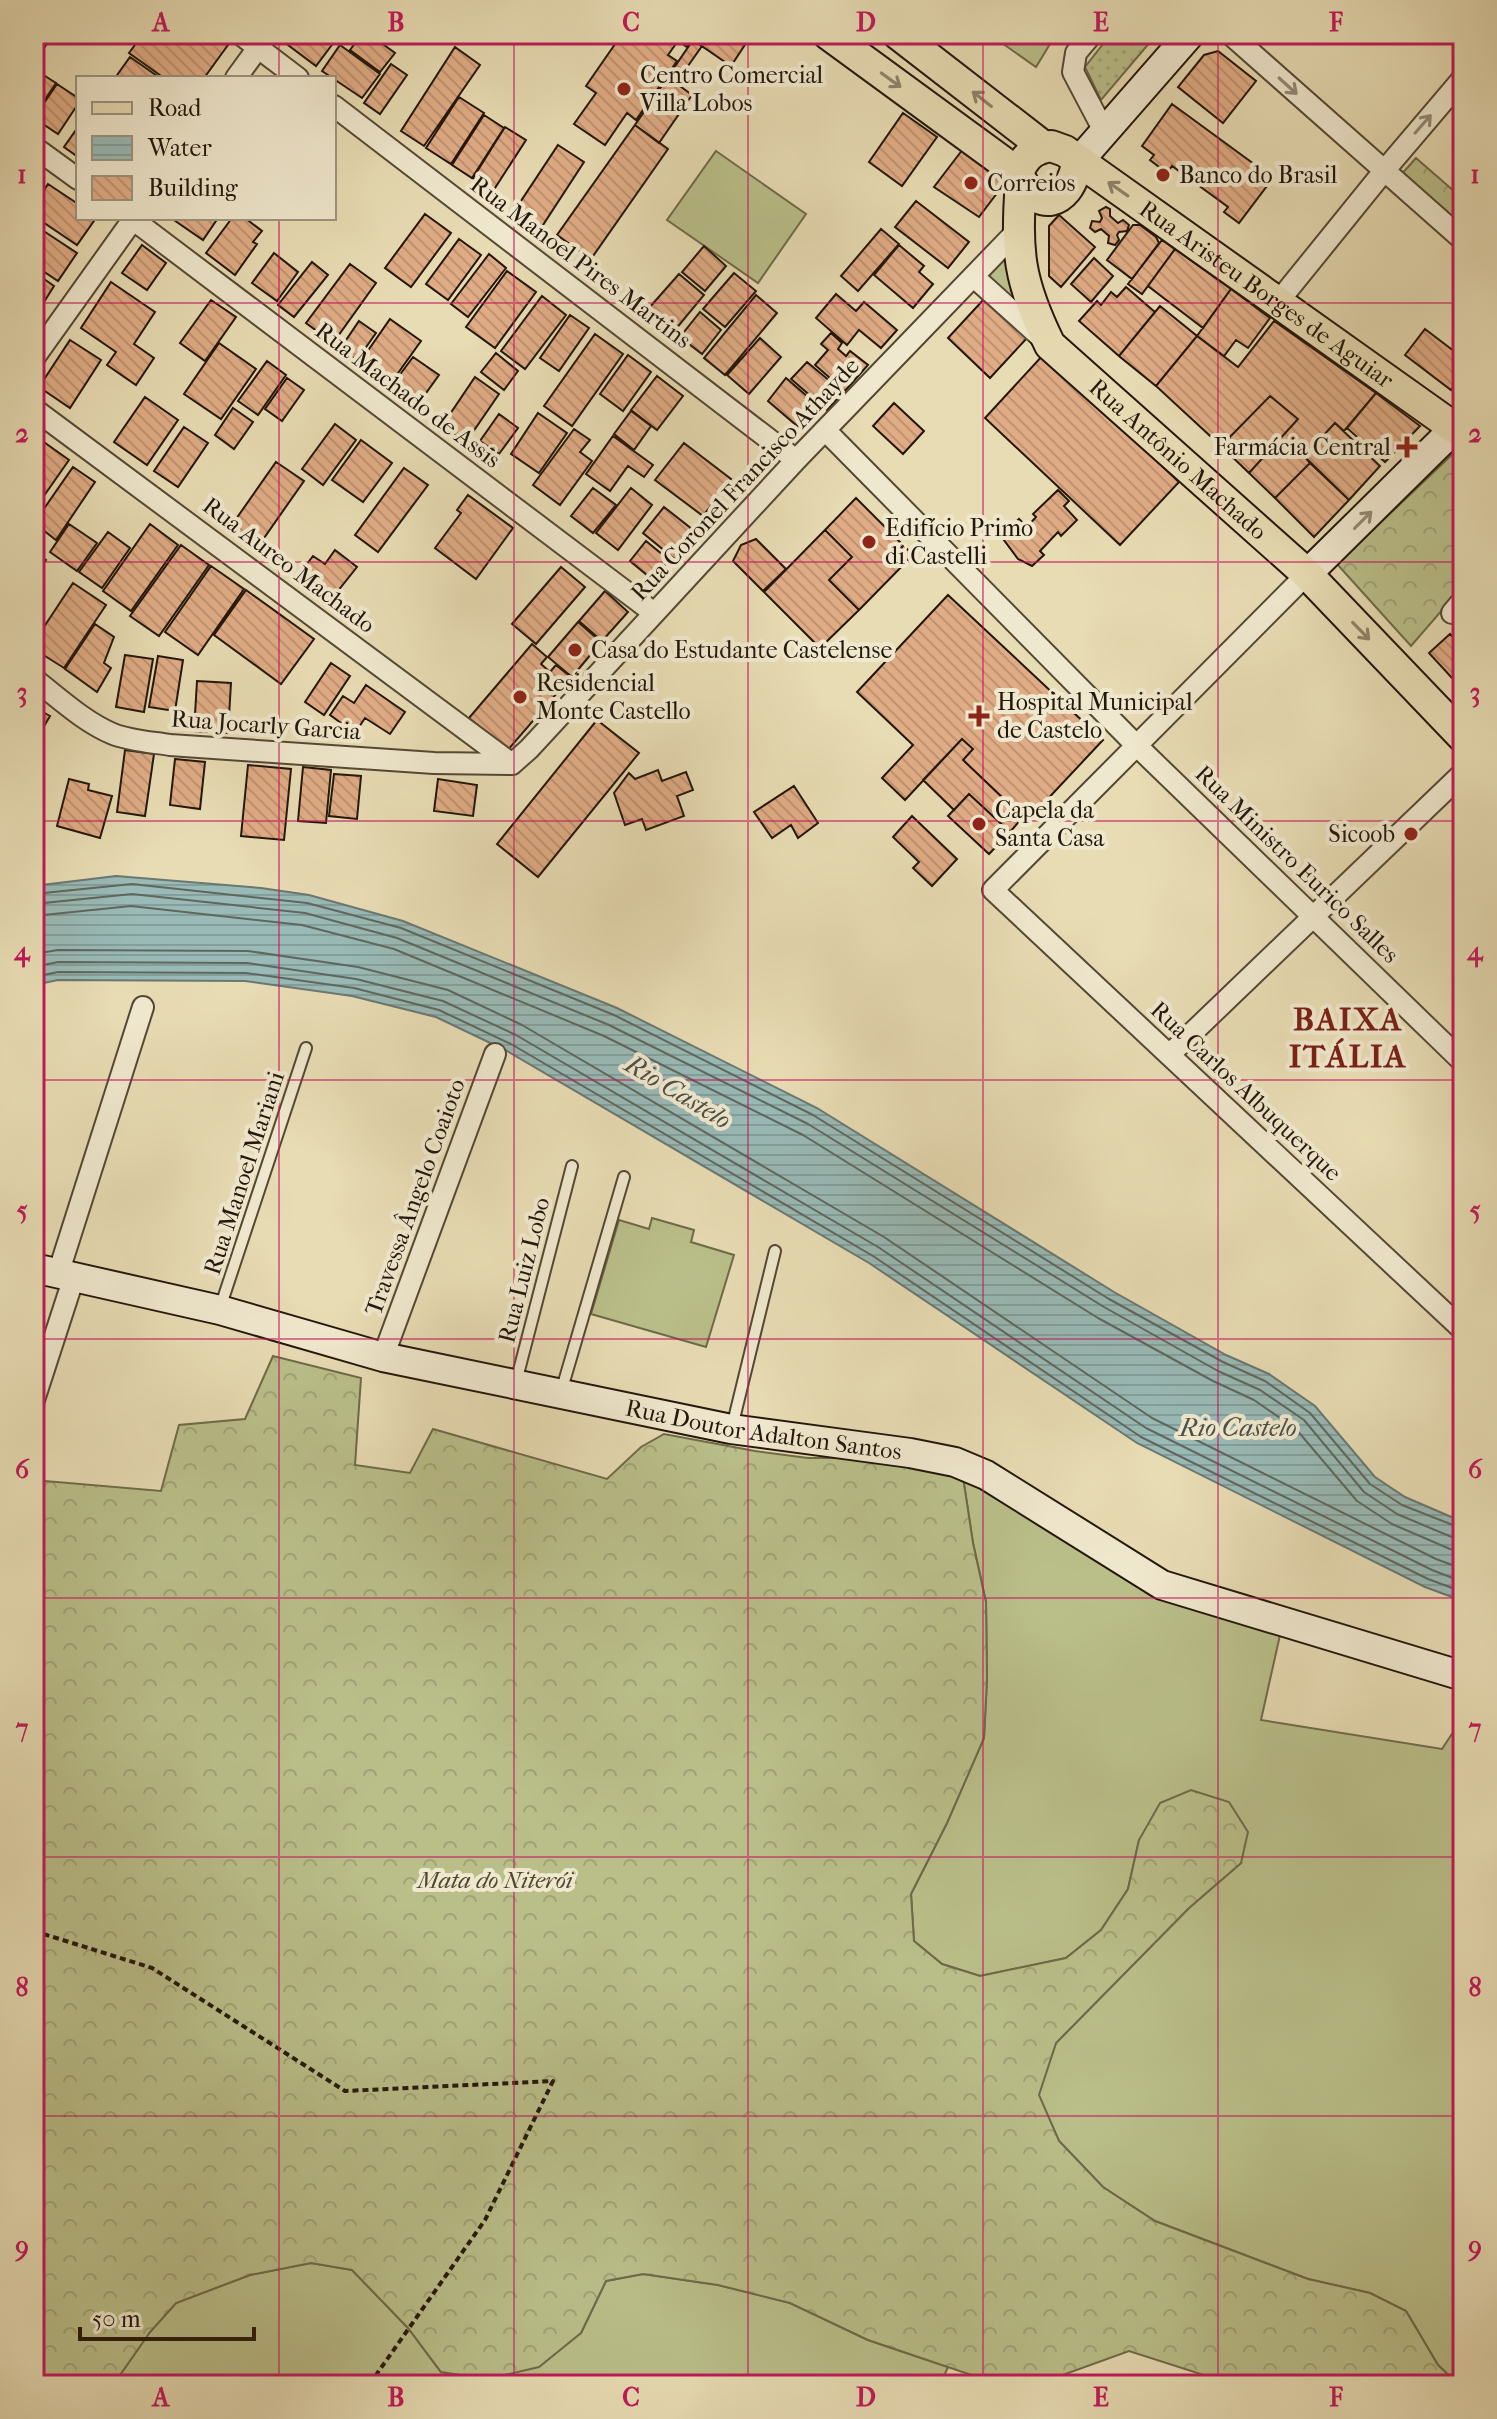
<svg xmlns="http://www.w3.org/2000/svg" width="1497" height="2419" font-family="'IM FELL French Canon',serif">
  <defs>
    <pattern id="forest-crowns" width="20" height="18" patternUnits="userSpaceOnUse" patternTransform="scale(2)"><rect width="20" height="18" fill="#babf8a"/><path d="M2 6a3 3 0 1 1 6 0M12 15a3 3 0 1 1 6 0" fill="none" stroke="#a0a376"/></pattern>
    <pattern id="garden-dots" width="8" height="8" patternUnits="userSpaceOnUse" patternTransform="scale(2)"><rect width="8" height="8" fill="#babf8a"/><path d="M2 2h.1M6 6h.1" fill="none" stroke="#a0a376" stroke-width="1.8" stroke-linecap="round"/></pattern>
    <pattern id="water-rules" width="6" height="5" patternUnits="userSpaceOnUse" patternTransform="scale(2)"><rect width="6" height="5" fill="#99bab6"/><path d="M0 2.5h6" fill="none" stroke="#849f9b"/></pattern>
    <pattern id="building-back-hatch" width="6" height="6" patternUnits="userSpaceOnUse" patternTransform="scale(2)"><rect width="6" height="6" fill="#e0ac85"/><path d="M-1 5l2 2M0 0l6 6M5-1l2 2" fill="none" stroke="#c09372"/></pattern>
  </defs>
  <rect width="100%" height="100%" fill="#e8dcb4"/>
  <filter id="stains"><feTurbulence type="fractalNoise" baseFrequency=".0025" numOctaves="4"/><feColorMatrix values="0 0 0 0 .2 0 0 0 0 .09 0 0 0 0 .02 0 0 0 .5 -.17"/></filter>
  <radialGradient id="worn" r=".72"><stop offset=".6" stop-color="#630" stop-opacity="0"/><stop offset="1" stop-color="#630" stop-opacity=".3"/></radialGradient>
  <path fill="#babf8a" stroke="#6e6a4a" stroke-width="2" d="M989 34H1036L1050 44 1036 67Z
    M716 151 806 214 758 283 667 220Z
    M1006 256 1021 307 988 276Z
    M652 1218 694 1230 691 1242 734 1255 706 1347 591 1314 619 1220 649 1229Z
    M963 1477 1280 1635 1261 1720 1442 1749 1463 1717V2385H1459L1438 2365 1406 2311 1370 2293 1308 2279 1155 2221 1103 2187 1059 2141 1038 2095 1056 2043 1189 1908 1241 1863 1139 1840 1128 1889 1101 1930 1066 1958 980 1976 942 1964 914 1941 911 1894 947 1823 984 1738 987 1679 986 1602 973 1543Z
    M311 2263 352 2270 408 2328 441 2372 487 2379 581 2333 606 2281 643 2274 718 2285 790 2303 868 2340 948 2367 940 2385H113L150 2332 176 2303 250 2275Z"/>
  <path fill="url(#forest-crowns)" stroke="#6e6a4a" stroke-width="2" d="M1416 158 1463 199V253L1391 186Z
    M1458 449 1463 453V586L1411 646 1337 564Z
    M273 1356 361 1378 355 1465 410 1473 433 1429 607 1479 641 1447 664 1434 755 1451 808 1458H875L963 1477 973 1543 986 1602 987 1679 984 1738 947 1823 911 1894 914 1941 942 1964 980 1976 1066 1958 1101 1930 1128 1889 1139 1840 1160 1803 1191 1790 1229 1802 1248 1832 1241 1863 1189 1908 1056 2043 1039 2095 1059 2141 1103 2187 1155 2221 1308 2279 1370 2293 1406 2311 1438 2365 1459 2385H1235L1129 2351 1035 2385H1001L868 2340 790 2303 718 2285 643 2274 606 2281 581 2333 539 2367 487 2379 441 2372 408 2328 352 2270 311 2263 250 2275 176 2303 150 2332 113 2385H34V1480L161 1491 179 1425 245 1419Z"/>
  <path fill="url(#garden-dots)" stroke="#6e6a4a" stroke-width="2" d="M1111 34H1157L1101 100 1085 67Z"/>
  <path fill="url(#water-rules)" stroke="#6a7872" stroke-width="2" d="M116 876 261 888 309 895 403 921 617 1008 817 1108 1114 1292 1226 1355 1269 1374 1315 1406 1375 1477 1405 1497 1463 1522V1601L1425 1587 1137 1443 869 1263 507 1051 436 1017 352 996 245 981 58 980 34 985V886Z"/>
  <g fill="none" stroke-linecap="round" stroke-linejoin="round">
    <path stroke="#5e6860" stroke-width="2" d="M34 894 132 884 307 903 401 928 614 1015 813 1115 1109 1299 1223 1362 1265 1381 1310 1413 1370 1484 1402 1505 1463 1529
      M34 904 132 894 305 913 397 938 609 1025 808 1124 1104 1307 1218 1371 1260 1390 1304 1420 1364 1492 1397 1514 1454 1538 1463 1539
      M34 916 131 906 302 925 394 949 604 1036 803 1135 1098 1318 1213 1381 1254 1400 1296 1429 1357 1501 1392 1524 1450 1549 1463 1551
      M34 954 58 950 248 951 358 967 448 990 522 1025 884 1237 1152 1418 1436 1559 1463 1569
      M34 967 58 962 247 963 356 979 443 1001 516 1035 878 1247 1146 1428 1432 1570 1463 1582
      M34 977 58 972 246 973 354 988 439 1010 511 1044 873 1256 1141 1437 1428 1579 1463 1592"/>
  </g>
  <path fill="url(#building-back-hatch)" stroke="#23160b" stroke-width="2" d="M34 34H53L34 64Z
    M143 34H213L228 45 204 78H164L129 53Z
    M296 34H340L316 66 288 45Z
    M362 34H369L395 53 380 72 350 50Z
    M622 34 635 36 636 34H695L687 47 678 41 668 55 677 61 636 120 627 113 605 145 574 124 596 93 586 86Z
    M698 34H752L731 66 693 40Z
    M693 40 702 46 676 83 692 95 659 143 635 125Z
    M340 45 380 74 362 98 322 71Z
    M455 47 480 65 424 146 401 131Z
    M1218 51 1256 81 1223 123 1178 87 1204 55Z
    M130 57 160 78H115Z
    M391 64 407 75 380 114 364 103Z
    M34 69 56 83 34 116Z
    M57 84 78 98V104L58 134 34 118Z
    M459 97 484 113 451 164 426 148Z
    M1172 104 1273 178 1239 223 1224 212 1228 207 1172 166 1167 173 1150 160 1154 155 1142 146Z
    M903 113 937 137 902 186 869 162Z
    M484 115 504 128 472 178 452 165Z
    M635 125 668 149 591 259 557 235Z
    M78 127V157L64 147Z
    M505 127 526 140 493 191 473 178Z
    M558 145 584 162 541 228 515 210Z
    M963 149 1007 180 979 217 934 187Z
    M48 184 78 204V218H96L77 245 34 216V206Z
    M916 201 969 242 948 268 895 227Z
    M1106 207 1110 209V216L1118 223 1123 220 1129 225 1127 231 1119 232 1117 235 1119 240 1115 245 1108 243 1109 236 1101 229 1095 232 1090 228 1092 221 1100 222 1102 218 1099 211Z
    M425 214 451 233 411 287 385 268Z
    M1059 215 1095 247 1061 287 1049 276V226Z
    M171 218H218L203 240Z
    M232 218H245L262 231 253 242 257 244 235 275 206 253Z
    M1133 225H1140L1156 237 1159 243 1132 279 1107 260Z
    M36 226 77 253 58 281 34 265Z
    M881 229 899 244 858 291 841 276Z
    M459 239 481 255 448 300 426 284Z
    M1162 240 1175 249 1142 294 1128 284Z
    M142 245 166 263 147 290 122 273Z
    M899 245 924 266 919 272 933 284 913 308 874 275Z
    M704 246 726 266 705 291 682 272Z
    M1175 249 1231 289 1203 328 1148 286Z
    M274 253 298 272 277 301 252 283Z
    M489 254 506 268 468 317 451 304Z
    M1094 258 1113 276 1091 302 1071 284Z
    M312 262 328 275 294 317 278 305Z
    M350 264 376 283 333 343 306 323Z
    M507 271 536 292 495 348 466 327Z
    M34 272 54 286 34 318Z
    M734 273 756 291 725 327 703 309Z
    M679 274 704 295 675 330 649 308Z
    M111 282 155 312 134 344 154 358 136 385 107 365 116 352 81 328Z
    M1126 287 1155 312 1119 356 1079 321 1097 301 1101 305 1111 292 1117 297Z
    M1231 289 1270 318 1248 348 1236 340 1224 356 1197 336Z
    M836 294 856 311 864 302 897 330 881 348 859 330 847 345 816 318Z
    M756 295 777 313 725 375 704 358Z
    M542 296 566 315 525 369 501 351Z
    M985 298 1027 338 990 378 948 338Z
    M211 300 236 317 205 361 180 343Z
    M1160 306 1197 336 1156 386 1119 356Z
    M700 312 721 330 702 354 680 337Z
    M570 315 589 328 559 371 540 358Z
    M390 319 421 341 388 387 358 365Z
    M359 321 376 333 357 360 340 349Z
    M1274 321 1376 393 1344 431 1335 423 1304 456 1310 463 1275 498 1249 473 1298 419 1270 396 1221 446 1156 386 1197 336 1238 367Z
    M1425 329 1463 358V375L1451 390 1405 355Z
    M831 333 842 343 838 349 846 356 850 351 868 365 845 391 815 365 828 350 821 344Z
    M595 334 623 354 572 426 544 406Z
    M760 338 781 357 749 394 727 375Z
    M70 340 101 360 70 408 39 387Z
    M219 343 256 369 221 419 184 394Z
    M496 353 518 371 504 390 481 372Z
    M1044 354 1179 482 1120 545 985 418Z
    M628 355 651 372 623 411 600 394Z
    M413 357 439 375 416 407 390 388Z
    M267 361 286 375 258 415 238 401Z
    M807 362 843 392 827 410 791 379Z
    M657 376 683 396 657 430 631 410Z
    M475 377 499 394 466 442 442 426Z
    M287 378 304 390 282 421 265 409Z
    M786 378 822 409 803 431 768 401Z
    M1376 393 1420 426 1385 462 1347 428Z
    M1270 396 1298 419 1249 473 1221 446Z
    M145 397 178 420 147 465 114 442Z
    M894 403 924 431 903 454 873 426Z
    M233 408 253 422 234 449 215 435Z
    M631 411 651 426 634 450 614 434Z
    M538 413 567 433 539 473 511 454Z
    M499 414 518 428 499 454 480 441Z
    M1335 423 1380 466 1349 500 1304 456Z
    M335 424 356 440 323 485 302 469Z
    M184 427 208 443 178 487 154 471Z
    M574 429 590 440 580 452 592 461 560 505 533 485Z
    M34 435 69 460 34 510Z
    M613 436 653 465 644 477 628 466 610 491 586 474Z
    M361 440 392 463 363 502 332 480Z
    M684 443 731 479 703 516 655 480Z
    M276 462 304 481 257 548 229 529Z
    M1310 463 1349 500 1314 537 1275 498Z
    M73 467 95 482 56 540 34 523Z
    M404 468 428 485 378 552 355 535Z
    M593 488 616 505 593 533 571 516Z
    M631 488 652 505 618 550 596 533Z
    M1058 490 1069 501 1064 506 1077 520 1061 536 1058 532 1040 551 1044 555 1032 566 1018 559 1001 536 1019 519 1027 527 1036 517 1033 514Z
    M468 495 513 528 476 579 435 548 461 513 457 510Z
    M856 498 913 555 859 610 829 580 852 557 825 530Z
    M664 507 697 533 676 560 643 533Z
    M69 524 97 543 77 571 50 552Z
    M150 524 178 545 131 611 103 591Z
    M825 530 852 557 829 580 859 610 820 648 764 592Z
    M108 532 130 548 102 588 79 572Z
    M756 539 786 569 763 591 733 561 741 545Z
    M646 541 669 560 653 580 630 561Z
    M181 545 209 565 159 636 130 616Z
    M335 550 357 567 329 602 297 577 313 556 325 564Z
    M34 552 46 560 34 578Z
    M211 566 244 589 198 655 165 632Z
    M561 567 585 587 536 644 512 624Z
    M73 583 106 605 64 668 34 649V642Z
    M246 590 314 639 281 684 214 635Z
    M605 591 628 612 602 641 579 621Z
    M948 595 1103 740 1027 821 963 760 973 749 962 739 905 800 882 778 913 745 857 692Z
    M578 622 601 642 572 677 548 657Z
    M95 624 114 637 104 663 111 668 97 692 65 669Z
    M1463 627V690L1429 653 1450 634 1453 637Z
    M532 644 547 657 541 664 550 672 556 665 571 677 507 751 469 718Z
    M125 655 153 659 144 712 116 707Z
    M158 656 183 660 175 711 149 707Z
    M331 663 350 676 324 715 305 702Z
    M197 681 231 683 228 733 194 731Z
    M366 685 405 712 390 734 365 718 355 733 330 715 343 696 354 703Z
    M34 707 50 716 34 743Z
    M597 720 639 753 538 877 497 844Z
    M962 739 973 749 963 760 1023 817 1010 832 969 794 954 810 923 780Z
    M125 750 154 754 145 816 117 812Z
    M175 759 205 762 200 809 170 805Z
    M248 765 291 769 284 840 241 836Z
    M303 767 331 770 326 823 298 821Z
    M658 770 662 781 686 772 693 790 677 796 684 816 646 830 642 819 625 825 614 793 629 773 635 779Z
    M334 774 361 776 357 819 329 816Z
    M69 779 89 784 88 790 112 796 100 838 57 826Z
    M438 779 477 785 473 816 434 811Z
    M794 786 818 823 798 838 791 825 772 838 754 812Z
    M969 794 1010 832 989 854 948 816Z
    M912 816 957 859 932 886 913 868 919 862 893 837Z"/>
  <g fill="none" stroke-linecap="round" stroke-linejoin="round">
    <g stroke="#544835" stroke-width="14">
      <path id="lane" d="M220 1308 306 1048
        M516 1382 572 1166
        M561 1392 624 1177
        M732 1427 775 1251"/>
    </g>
    <g stroke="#544835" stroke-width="24">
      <path id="street" d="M240 34 298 78
        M1092 34 1076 53 1073 72 1104 131
        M1230 34 1463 240
        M236 78 268 34
        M334 106 796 460
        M34 147 78 179
        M131 218 654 613
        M974 277 1043 339
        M1278 302 1384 171 1463 78
        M34 358 134 218
        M34 409 512 764
        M825 430 1136 745 1463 1062
        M1307 574 993 890 1463 1330
        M1452 613 1463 600
        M34 679C59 698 84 722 113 734 131 741 151 742 170 745L434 763 512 764
        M512 764 529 749 796 460 1017 231
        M1169 1055 1463 773
        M58 1274 143 1007
        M383 1357 495 1054
        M34 1400 74 1277"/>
    </g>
    <g stroke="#23160b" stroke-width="32">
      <g id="secondary">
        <path d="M1079 161 1190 34"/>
        <path d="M1307 574 1463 420"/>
        <path id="s1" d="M34 1268 220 1310 383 1357 731 1429 910 1453 955 1462 986 1475 1162 1585 1463 1676"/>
      </g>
    </g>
    <g stroke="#23160b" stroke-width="34">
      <g id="primary">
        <path d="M828 34 1018 173"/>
        <path d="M898 34 1044 147"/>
        <path d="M1051 146 1065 151 1079 161C1075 171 1073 182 1066 190 1048 212 1025 194 1018 173 1025 156 1033 149 1051 146Z"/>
        <path id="s2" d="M1079 161 1463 434"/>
        <path id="s3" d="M1021 180C1016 252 1018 280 1050 345L1307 574 1463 737"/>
      </g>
    </g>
    <path stroke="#23160b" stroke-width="4" stroke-dasharray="6 4" stroke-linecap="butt" d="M34 1931 152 1968 345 2091 553 2081 485 2220 369 2385"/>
    <use href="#lane" stroke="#f0e8ce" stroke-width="10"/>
    <use href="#street" stroke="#f0e8ce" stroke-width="20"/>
    <use href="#secondary" stroke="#f0e8ce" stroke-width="28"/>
    <use href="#primary" stroke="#e8dcb4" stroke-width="30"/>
  </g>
  <defs><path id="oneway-shaft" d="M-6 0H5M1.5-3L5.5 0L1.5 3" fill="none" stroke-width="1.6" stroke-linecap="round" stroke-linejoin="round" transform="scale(2)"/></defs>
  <g stroke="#8f8368">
    <use href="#oneway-shaft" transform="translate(891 80) rotate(36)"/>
    <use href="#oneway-shaft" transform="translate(982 99) rotate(-142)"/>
    <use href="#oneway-shaft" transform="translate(1118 189) rotate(-145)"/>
    <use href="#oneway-shaft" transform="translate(1361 631) rotate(46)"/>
  </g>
  <g stroke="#948a76">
    <use href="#oneway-shaft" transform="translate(1288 86) rotate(42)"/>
    <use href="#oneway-shaft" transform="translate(1423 124) rotate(-49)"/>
    <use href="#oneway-shaft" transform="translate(1363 520) rotate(-45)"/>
  </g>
  <path fill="none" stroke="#c2185b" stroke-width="2" stroke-opacity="0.55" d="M279 34V78M514 34V2385M748 34V2385M983 34V2385M1218 34V2385M279 218V2385M34 303H1463M34 562H1463M34 821H1463M34 1080H1463M34 1339H1463M34 1598H1463M34 1857H1463M34 2116H1463"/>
  <g fill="#8f2418" stroke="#f0e8ce" stroke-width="3">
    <circle cx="624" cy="89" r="8"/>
    <circle cx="1163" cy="175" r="8"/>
    <circle cx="971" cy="183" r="8"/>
    <path d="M1403 435h8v8h8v8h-8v8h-8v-8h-8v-8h8z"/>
    <circle cx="869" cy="542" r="8"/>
    <circle cx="575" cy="650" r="8"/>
    <circle cx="520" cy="697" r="8"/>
    <path d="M975 704h8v8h8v8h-8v8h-8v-8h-8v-8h8z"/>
    <circle cx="979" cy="824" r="8"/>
    <circle cx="1411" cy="834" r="8"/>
  </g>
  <g text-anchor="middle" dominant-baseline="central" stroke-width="8" stroke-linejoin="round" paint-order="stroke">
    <g font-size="24" fill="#23160b" stroke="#f0e8ce" text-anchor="start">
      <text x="640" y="75">Centro Comercial<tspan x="640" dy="28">Villa Lobos</tspan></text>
      <text x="1179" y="175">Banco do Brasil</text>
      <text x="987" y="183">Correios</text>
      <text x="1391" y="447" text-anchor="end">Farmácia Central</text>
      <text x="885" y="528">Edifício Primo<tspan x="885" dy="28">di Castelli</tspan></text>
      <text x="591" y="650">Casa do Estudante Castelense</text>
      <text x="536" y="683">Residencial<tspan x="536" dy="28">Monte Castello</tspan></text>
      <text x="997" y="702">Hospital Municipal<tspan x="997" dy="28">de Castelo</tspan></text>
      <text x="995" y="810">Capela da<tspan x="995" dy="28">Santa Casa</tspan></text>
      <text x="1395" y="834" text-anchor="end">Sicoob</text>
    </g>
    <g font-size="24" fill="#23160b" stroke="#f0e8ce">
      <text transform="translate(581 262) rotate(37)">Rua Manoel Pires Martins</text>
      <text stroke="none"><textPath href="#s2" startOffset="230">Rua Aristeu Borges de Aguiar</textPath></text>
      <text transform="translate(408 395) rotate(37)">Rua Machado de Assis</text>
      <text stroke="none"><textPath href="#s3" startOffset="342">Rua Antônio Machado</textPath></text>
      <text transform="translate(745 479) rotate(-47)">Rua Coronel Francisco Athayde</text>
      <text transform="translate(289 565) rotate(37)">Rua Aureo Machado</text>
      <text transform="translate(266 725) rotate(4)">Rua Jocarly Garcia</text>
      <text transform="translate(1297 864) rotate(44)">Rua Ministro Eurico Salles</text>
      <text transform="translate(1246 1091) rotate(43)">Rua Carlos Albuquerque</text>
      <text transform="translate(244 1173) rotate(-72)">Rua Manoel Mariani</text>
      <text transform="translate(415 1197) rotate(-70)">Travessa Ângelo Coaioto</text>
      <text transform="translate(524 1270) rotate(-76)">Rua Luiz Lobo</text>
      <text stroke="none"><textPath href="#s1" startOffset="748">Rua Doutor Adalton Santos</textPath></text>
    </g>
    <g font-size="24" font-style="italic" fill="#504931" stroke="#f0e8ce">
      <text x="495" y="1880">Mata do Niterói</text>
    </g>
    <g font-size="26" font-style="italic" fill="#4c4f47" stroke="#f0e8ce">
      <text transform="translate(678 1092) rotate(31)">Rio Castelo</text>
      <text x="1238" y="1427">Rio Castelo</text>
    </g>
    <g font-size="32" font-weight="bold" letter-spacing="2" fill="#7a1f14" stroke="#f0e8ce">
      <text x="1348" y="1019">BAIXA<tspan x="1348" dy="37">ITÁLIA</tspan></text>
    </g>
  </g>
  <rect width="1497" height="2419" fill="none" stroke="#e8dcb4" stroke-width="88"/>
  <rect x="76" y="76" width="260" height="144" fill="#f0e8ce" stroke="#9e9480" stroke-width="2"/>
  <rect x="92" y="102" width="40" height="12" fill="#e8dcb4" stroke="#9e9480" stroke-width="2"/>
  <text x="148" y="116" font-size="24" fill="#23160b">Road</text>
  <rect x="92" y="136" width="40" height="24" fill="url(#water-rules)" stroke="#9e9480" stroke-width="2"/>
  <text x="148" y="156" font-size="24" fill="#23160b">Water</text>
  <rect x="92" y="176" width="40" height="24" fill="url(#building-back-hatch)" stroke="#9e9480" stroke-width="2"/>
  <text x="148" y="196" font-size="24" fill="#23160b">Building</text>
  <path d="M80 2327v12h174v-12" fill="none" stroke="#23160b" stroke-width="4"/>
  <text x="92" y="2327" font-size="24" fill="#23160b" stroke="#f0e8ce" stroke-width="6" paint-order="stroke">50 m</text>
  <rect x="44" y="44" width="1409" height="2331" fill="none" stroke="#c2185b" stroke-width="3"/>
  <g font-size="26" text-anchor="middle" font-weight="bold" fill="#c2185b">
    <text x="161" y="31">A</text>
    <text x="396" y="31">B</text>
    <text x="631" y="31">C</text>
    <text x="866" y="31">D</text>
    <text x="1101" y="31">E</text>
    <text x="1336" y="31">F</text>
    <text x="22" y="183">1</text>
    <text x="1475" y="183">1</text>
    <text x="22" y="442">2</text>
    <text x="1475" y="442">2</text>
    <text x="22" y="701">3</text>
    <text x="1475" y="701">3</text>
    <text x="22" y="960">4</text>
    <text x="1475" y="960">4</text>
    <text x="22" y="1219">5</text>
    <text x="1475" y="1219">5</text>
    <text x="22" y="1478">6</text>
    <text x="1475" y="1478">6</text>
    <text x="22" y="1737">7</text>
    <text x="1475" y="1737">7</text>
    <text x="22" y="1996">8</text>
    <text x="1475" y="1996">8</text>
    <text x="22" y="2255">9</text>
    <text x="1475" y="2255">9</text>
    <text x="161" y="2406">A</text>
    <text x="396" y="2406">B</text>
    <text x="631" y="2406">C</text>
    <text x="866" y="2406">D</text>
    <text x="1101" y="2406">E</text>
    <text x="1336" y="2406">F</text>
  </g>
  <rect width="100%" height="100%" filter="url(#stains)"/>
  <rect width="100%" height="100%" fill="url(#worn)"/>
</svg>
